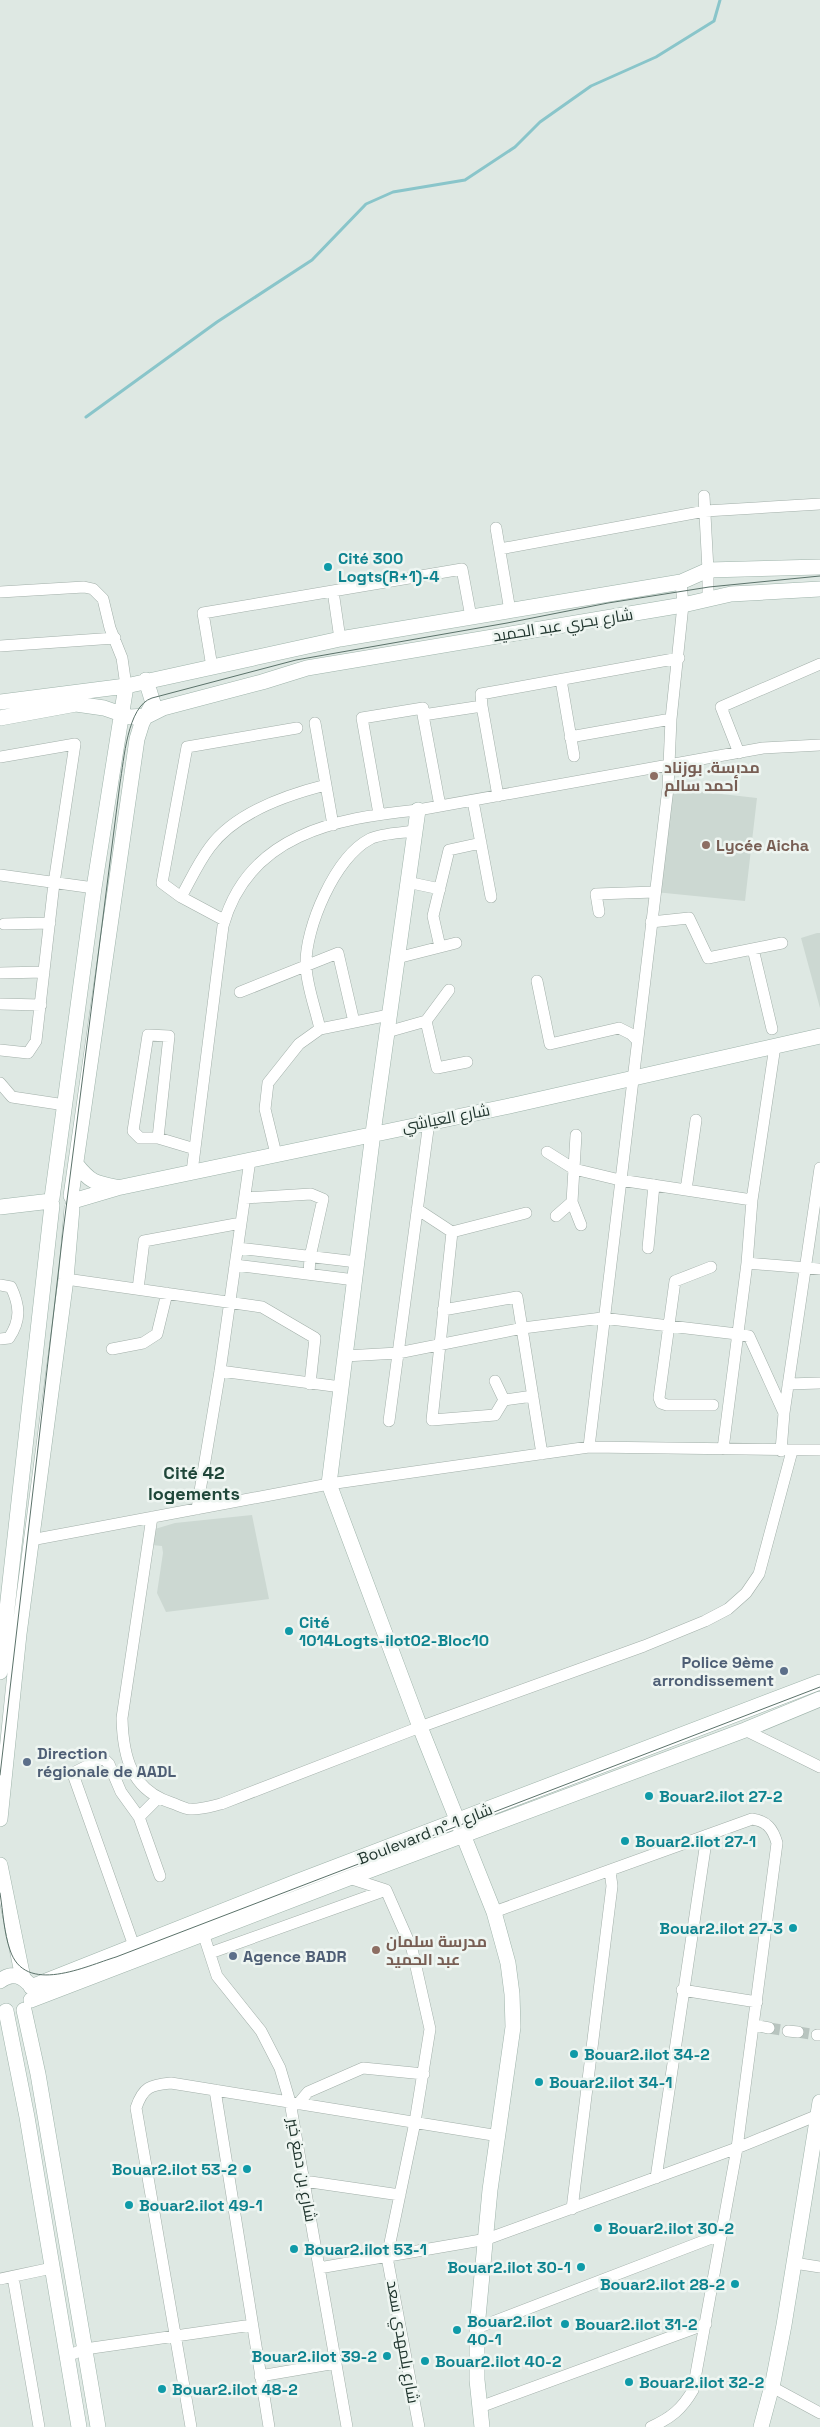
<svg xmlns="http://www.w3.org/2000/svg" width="820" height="2427" font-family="'Space Grotesk',Cairo,sans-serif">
  <rect width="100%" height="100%" fill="#dee8e3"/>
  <path fill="#ccd8d2" d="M668 788 757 798 745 901 655 892Z
    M817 933H820V1008L801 938Z
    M252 1515 269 1599 166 1612 157 1593 163 1553 162 1546 152 1545 155 1529 175 1523Z"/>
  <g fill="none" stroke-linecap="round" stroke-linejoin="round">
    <path stroke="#89c5ca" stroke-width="3" d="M86 417 217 322 312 260 366 204 393 192 465 180 515 147 540 122 591 86 656 57 714 21 720 0"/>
    <path stroke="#b8c4bf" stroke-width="11" stroke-dasharray="11 5.5" stroke-linecap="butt" d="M769 2028 788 2031
      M798 2032 817 2035"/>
    <g stroke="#a2afa9" stroke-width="12">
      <path id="street" d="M704 496 708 570V599
        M496 528 510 611
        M500 549 705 511 820 504
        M333 591 340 639
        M0 592 84 587 93 589 103 599 110 628 122 658 126 686
        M0 646 115 638
        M212 667 203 613 462 569 471 617
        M561 680 574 756
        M482 706 498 796
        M423 715 440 806
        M315 723 333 825
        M570 737 671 719
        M739 753 721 707 820 664
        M0 757 75 744 54 883 36 1041 28 1053 0 1050
        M473 801 491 897
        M379 814 362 718 423 708V715L482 706 481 694 679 658
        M0 875 94 888
        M407 882 440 889
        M181 897C190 881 198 863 210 847 235 813 286 795 326 785
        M599 912 596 894 655 892
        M224 920 181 897 162 883 187 747 297 728
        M651 922 689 918 708 958 782 943
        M4 924 50 923
        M440 947 433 916 449 850 481 843
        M753 949 772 1029
        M397 958 456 943
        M0 973 44 972
        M537 981 550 1044 619 1028 631 1034 637 1040
        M240 992 338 953 354 1022
        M0 1004 41 1005
        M426 1021 449 990
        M320 1029C316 1010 306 984 306 965 305 928 335 857 370 839 382 833 402 833 415 831
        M387 1032 426 1021 437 1068 467 1062
        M0 1083 12 1097 65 1105
        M576 1135 572 1202 581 1225
        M158 1138H140L133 1131 148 1035 169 1036 158 1138 195 1149
        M547 1152 574 1169 620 1180 752 1200
        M276 1154 265 1109 268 1083 299 1044 320 1029 389 1015
        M192 1172 223 926C248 835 335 818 418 810L763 748 820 745
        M686 1190 696 1120
        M245 1198 311 1194 323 1199 310 1257 309 1274
        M417 1209 452 1232 432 1420 495 1415 504 1400 495 1381
        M556 1216 572 1202
        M452 1232 526 1213
        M238 1248 357 1262
        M648 1248 654 1185
        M747 1263 820 1269
        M235 1265 355 1280
        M711 1267 675 1281 659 1398 661 1403 667 1405H713
        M66 1279 262 1307 315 1338 310 1384
        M0 1285 11 1287C20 1306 21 1320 9 1338L0 1339
        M138 1289 144 1241 241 1223
        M443 1310 517 1297 542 1454
        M112 1349 143 1343 157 1334 167 1293
        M345 1356 398 1353 523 1328 602 1318 737 1334 749 1336 784 1413
        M220 1371 341 1387
        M788 1384 820 1383
        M504 1400 533 1396
        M389 1421 429 1122
        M589 1447 668 788 671 719 683 605 681 582
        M723 1449 747 1263 752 1200 775 1046
        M781 1451 784 1413 820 1168
        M197 1509 220 1371 250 1160
        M152 1517 122 1718C123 1757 131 1790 172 1803 178 1805 185 1809 190 1809 200 1810 212 1806 221 1804L420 1727 644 1646 705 1621 728 1609 746 1593 759 1574 792 1451
        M31 1540 329 1484 589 1447 820 1450
        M745 1730 820 1767
        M139 1817 157 1799
        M386 1890 412 1949 430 2029 415 2122 387 2257 419 2427
        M494 1912 752 1819C767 1821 773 1829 777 1843L737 2148 693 2390C682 2409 671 2418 651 2427
        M203 1933 217 1976 261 2031 280 2068 290 2102 347 2427
        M134 1946 74 1777 75 1772 103 1758 109 1764 121 1792 139 1817 160 1876
        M210 1953 386 1890 349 1878
        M682 1990 757 2002
        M754 2025 769 2028
        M788 2031 798 2032
        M817 2035H820
        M215 2090 269 2427
        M298 2104 308 2092 363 2068 424 2074
        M656 2178 707 1835
        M304 2181 400 2195
        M572 2209 612 1886 610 1871
        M794 2263 820 2267
        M319 2268 487 2239 737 2148 818 2115
        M13 2277 39 2427
        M0 2279 52 2268
        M477 2328 722 2234
        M67 2356 85 2349 252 2325
        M260 2376 336 2363
        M772 2387 820 2413
        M480 2407 706 2324
        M191 2427 136 2108C143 2087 150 2085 171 2083L499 2136"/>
    </g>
    <g stroke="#9eb3aa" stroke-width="16">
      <path id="secondary" d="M0 702 126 686 340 639 681 582 708 570 820 567
        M0 718 76 704 104 708 130 717 147 716 163 708 262 682 307 668 683 605 731 594 820 589
        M418 810 373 1133 329 1484 420 1727 494 1912 508 1963 512 1994 513 2027 490 2190 477 2328V2380L482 2427
        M76 1164C90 1182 95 1183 116 1187
        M71 1196 137 739 142 723 153 703 146 680
        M52 1198 94 888 126 686
        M73 1201 117 1188 514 1105 820 1036
        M0 1207 51 1201
        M0 1672 52 1205
        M0 1819 19 1634 66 1279 72 1208
        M0 1865 23 1978
        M0 1981C10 1973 20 1974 28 1983
        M31 1987 296 1882 820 1682
        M31 2000 349 1878 745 1730 820 1699
        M24 2010 38 2074 98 2427
        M6 2011 27 2117 79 2427
        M761 2427 773 2382 784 2325 820 2102"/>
    </g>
    <use href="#street" stroke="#fff" stroke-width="11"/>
    <use href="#secondary" stroke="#fff" stroke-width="15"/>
    <path stroke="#5b726a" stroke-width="1" d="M0 1775 63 1232 120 783C124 761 127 706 152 698L296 660 507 623 608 603 709 587 820 576
      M0 1893C3 1912 4 1933 10 1950 25 1996 86 1966 116 1957L820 1687"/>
  </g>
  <g fill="#0f9aa8" stroke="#eef5f1" stroke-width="2">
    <circle cx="328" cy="567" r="5"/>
    <circle cx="289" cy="1631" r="5"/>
    <circle cx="649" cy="1796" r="5"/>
    <circle cx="625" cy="1841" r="5"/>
    <circle cx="793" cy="1928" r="5"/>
    <circle cx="574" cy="2054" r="5"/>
    <circle cx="539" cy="2082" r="5"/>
    <circle cx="247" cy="2169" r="5"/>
    <circle cx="129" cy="2205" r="5"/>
    <circle cx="598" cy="2228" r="5"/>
    <circle cx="294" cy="2249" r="5"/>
    <circle cx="581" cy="2267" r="5"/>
    <circle cx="735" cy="2284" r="5"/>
    <circle cx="565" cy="2324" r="5"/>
    <circle cx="457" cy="2330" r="5"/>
    <circle cx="387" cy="2356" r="5"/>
    <circle cx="425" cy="2361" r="5"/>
    <circle cx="629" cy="2382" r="5"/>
    <circle cx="162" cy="2389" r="5"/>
  </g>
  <g fill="#8d6e63" stroke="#eef5f1" stroke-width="2">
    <circle cx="654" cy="776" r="5"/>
    <circle cx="706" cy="845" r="5"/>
    <circle cx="376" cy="1950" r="5"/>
  </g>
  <g fill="#5c6f8a" stroke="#eef5f1" stroke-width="2">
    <circle cx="784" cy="1671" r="5"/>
    <circle cx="27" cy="1762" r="5"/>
    <circle cx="233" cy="1956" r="5"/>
  </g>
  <g text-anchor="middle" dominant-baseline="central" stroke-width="5" stroke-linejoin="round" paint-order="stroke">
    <g font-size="16" font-weight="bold" fill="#0d838f" stroke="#eef5f1" text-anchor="start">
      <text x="338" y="558">Cité 300<tspan x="338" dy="18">Logts(R+1)-4</tspan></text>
      <text x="299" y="1622">Cité<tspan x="299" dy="18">1014Logts-ilot02-Bloc10</tspan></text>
      <text x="659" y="1796">Bouar2.ilot 27-2</text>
      <text x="635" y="1841">Bouar2.ilot 27-1</text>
      <text x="783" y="1928" text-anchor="end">Bouar2.ilot 27-3</text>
      <text x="584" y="2054">Bouar2.ilot 34-2</text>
      <text x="549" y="2082">Bouar2.ilot 34-1</text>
      <text x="237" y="2169" text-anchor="end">Bouar2.ilot 53-2</text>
      <text x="139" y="2205">Bouar2.ilot 49-1</text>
      <text x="608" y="2228">Bouar2.ilot 30-2</text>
      <text x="304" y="2249">Bouar2.ilot 53-1</text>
      <text x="571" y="2267" text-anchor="end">Bouar2.ilot 30-1</text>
      <text x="725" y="2284" text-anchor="end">Bouar2.ilot 28-2</text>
      <text x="467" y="2321">Bouar2.ilot<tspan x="467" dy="18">40-1</tspan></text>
      <text x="575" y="2324">Bouar2.ilot 31-2</text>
      <text x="377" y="2356" text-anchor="end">Bouar2.ilot 39-2</text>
      <text x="435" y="2361">Bouar2.ilot 40-2</text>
      <text x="639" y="2382">Bouar2.ilot 32-2</text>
      <text x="172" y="2389">Bouar2.ilot 48-2</text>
    </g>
    <g font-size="16" fill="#21362f" stroke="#eef5f1">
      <text transform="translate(563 625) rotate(-9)">شارع بحري عبد الحميد</text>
      <text transform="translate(446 1118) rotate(-11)">شارع العياشي</text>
      <text transform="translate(425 1834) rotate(-21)">Boulevard n° شارع 1</text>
      <text transform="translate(302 2170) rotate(80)">شارع بن دمغ خير</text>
      <text transform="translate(403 2342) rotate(80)">شارع بلمهدي سعد</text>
    </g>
    <g font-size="16" font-weight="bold" fill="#785e54" stroke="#eef5f1" text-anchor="start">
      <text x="664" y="767">مدرسة. بوزناد<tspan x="664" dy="18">أحمد سالم</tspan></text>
      <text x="716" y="845">Lycée Aicha</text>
      <text x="386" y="1941">مدرسة سلمان<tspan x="386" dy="18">عبد الحميد</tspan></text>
    </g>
    <g font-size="16" font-weight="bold" fill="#4e5e75" stroke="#eef5f1" text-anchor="start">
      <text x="774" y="1662" text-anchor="end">Police 9ème<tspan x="774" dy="18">arrondissement</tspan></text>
      <text x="37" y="1753">Direction<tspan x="37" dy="18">régionale de AADL</tspan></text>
      <text x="243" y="1956">Agence BADR</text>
    </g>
    <g font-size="18" font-weight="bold" fill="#1f4639" stroke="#eef5f1">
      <text x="194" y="1472">Cité 42<tspan x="194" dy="21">logements</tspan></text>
    </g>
  </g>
</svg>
